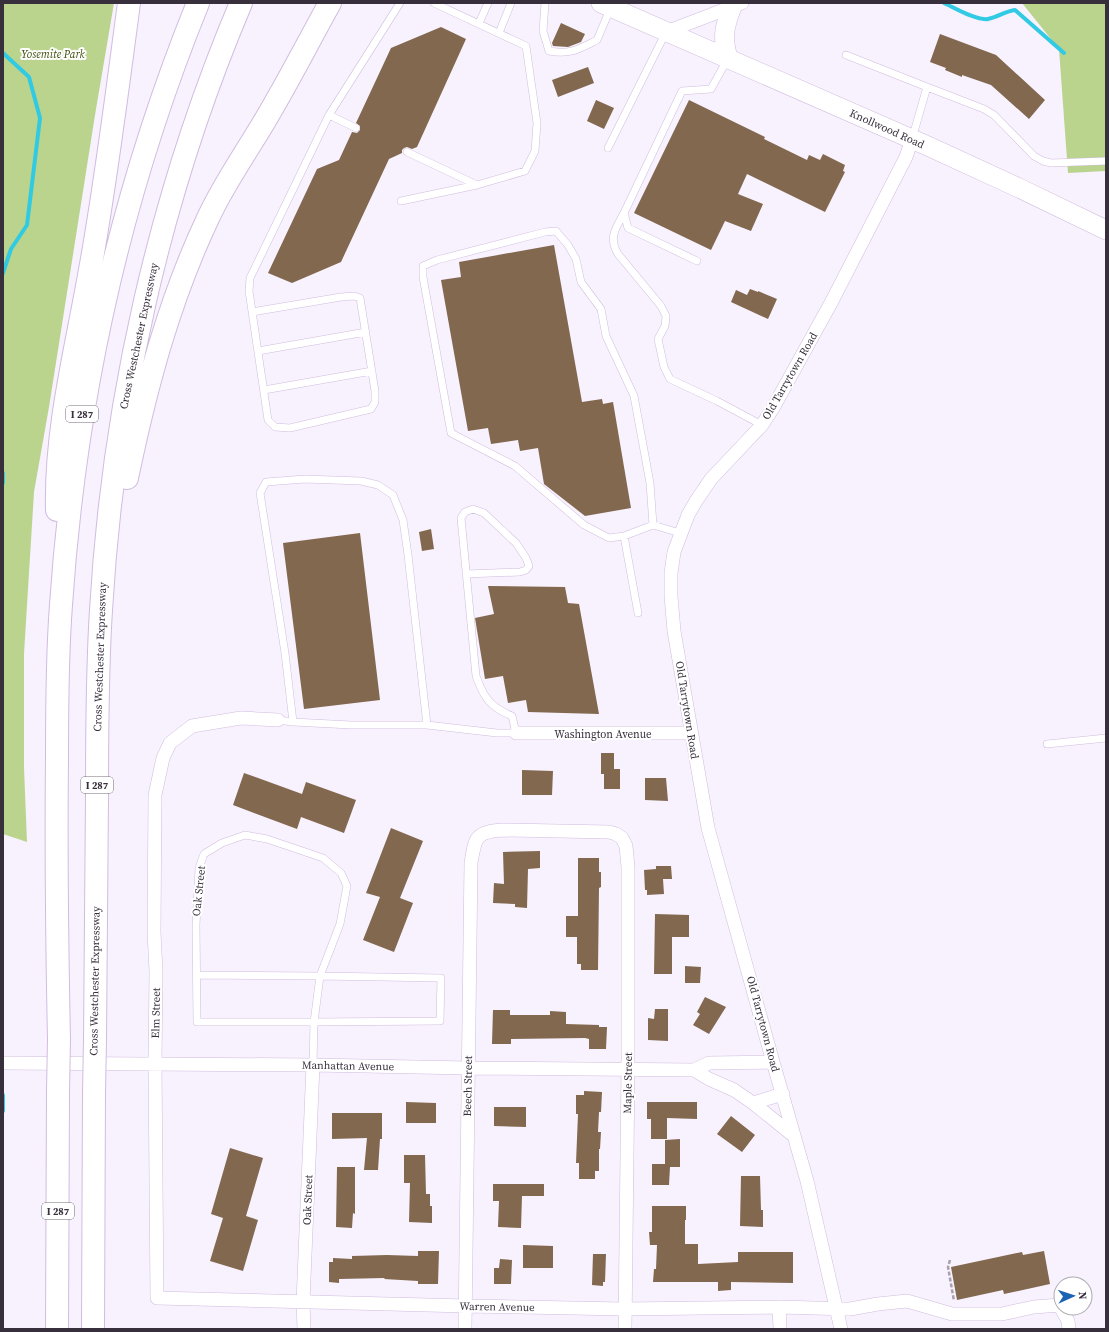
<svg xmlns="http://www.w3.org/2000/svg" width="1109" height="1332" font-family="'Source Serif 4',serif">
  <rect width="100%" height="100%" fill="#f8f1fe"/>
  <path fill="#bad48d" d="M3 3H114L95 115 49 407 34 492 24 654V768L27 842 3 834Z
    M1022 3H1106V171L1068 173 1059 49Z"/>
  <g fill="none" stroke-linecap="round" stroke-linejoin="round">
    <path stroke="#30cae3" stroke-width="4" d="M944 3C955 8 977 21 988 19 998 17 1006 11 1015 10L1064 53
      M3 53 29 77 40 118 27 225 11 249 3 273
      M3 473V483
      M3 1095V1111"/>
  </g>
  <path fill="#81684e" d="M561 23 585 34 581 42 568 47 553 46 552 43Z
    M441 27 466 39 417 147 412 149 407 147 404 148 402 150V153L389 159 341 262 292 283 268 273 317 169 339 160 352 132 357 133 360 130V126L356 123 391 48Z
    M940 34 996 55 1045 100 1029 119 991 85 962 75V77L945 70 946 68 930 62Z
    M588 67 594 83 558 97 552 80Z
    M596 100 614 108 604 129 587 121Z
    M689 100 765 137 764 139 807 160 809 155 820 160 823 154 845 165 843 171 845 172 825 212 747 174 738 194 763 204 751 231 725 221 711 250 634 213Z
    M554 245 582 402 602 399 603 404 613 402 631 508 585 516 544 484 538 448 520 451 518 440 491 444 488 428 468 431 441 280 461 277 459 262Z
    M750 289 758 292V291L777 299 768 319 731 302 736 290 747 295Z
    M431 529 434 549 422 551 419 532Z
    M360 533 380 700 304 709 283 543Z
    M488 586 565 587 568 603 579 604 599 714 528 712 526 700 508 703 503 676 485 679 475 618 494 614Z
    M601 753H614V769H620V789H604V774H601Z
    M522 770 553 771 552 795H522Z
    M244 773 302 794 306 782 356 800 344 833 301 817 297 829 233 805Z
    M645 778H666L668 801 645 800Z
    M391 828 423 841 400 898 413 903 394 952 363 940 380 897 366 893Z
    M540 851V868L528 869 527 908 515 907V904L493 903 494 883 504 884 503 852Z
    M578 858H599V872H601V887L599 888 598 970H581V964H577V937H566V916H578Z
    M656 866H671L672 879H663L664 894 647 895V890H645L644 870 656 869Z
    M655 914 689 915V937H672V974H654Z
    M685 966 701 967 700 983H685Z
    M705 997 726 1007 709 1034 693 1025 700 1014 697 1012Z
    M655 1009H668V1041L648 1040V1018L654 1019Z
    M493 1010H510V1015H550V1011L566 1012V1024L599 1025V1027H607L606 1049H589V1039L585 1038 511 1039V1044H492Z
    M584 1091 602 1092 601 1112H599L598 1132H601L600 1149H599V1171H595V1179H579V1163H576L578 1114H576V1095H584Z
    M406 1102 436 1103V1123H406Z
    M647 1102H697V1119L667 1118V1139H651V1119H647Z
    M494 1107H526V1127L494 1126Z
    M332 1113H382V1139H380L378 1170H364L367 1138 332 1139Z
    M731 1116 755 1135 742 1152 717 1134Z
    M680 1139V1167H670L669 1185H652V1164H665V1140Z
    M230 1148 263 1158 246 1216 258 1220 243 1271 210 1261 223 1218 211 1214Z
    M404 1155H425L426 1194H430V1206H432V1223L409 1222 410 1183H404Z
    M337 1167H355V1214L353 1213 352 1228 336 1227Z
    M741 1176H760L761 1210H763V1227L740 1226Z
    M493 1184H544V1196H522L521 1228 498 1227 499 1201H493Z
    M652 1206H686V1220H685V1244H698V1264L738 1262V1252H793V1283L731 1282V1290L718 1291V1282H653L654 1269H656L657 1245H650L649 1232H652Z
    M523 1245 553 1246V1268H523Z
    M418 1251H439L438 1284H418V1281L384 1279 385 1278 339 1279V1283L329 1282V1262H333V1258L352 1259V1256L387 1255 418 1256Z
    M1044 1251 1050 1284 1004 1294 1003 1290 957 1300 951 1267 1022 1252 1023 1255Z
    M593 1254H606L605 1282H603V1286L592 1285Z
    M500 1259 512 1260 511 1284H494V1268H499Z"/>
  <g fill="none" stroke-linecap="round" stroke-linejoin="round">
    <g stroke="#d0bdde" stroke-width="8">
      <path id="lane" d="M545 3 543 31 549 51C570 55 579 49 597 40L611 7
        M479 23 488 3
        M499 33 511 3
        M846 55 927 87 912 139
        M927 87 984 109 994 115 1034 156 1043 161 1051 163 1106 161
        M329 115 356 128
        M608 148 666 32
        M407 152 477 185 525 171 535 151 537 123 526 46 434 3
        M401 201 477 185
        M624 213C616 228 608 237 618 254L661 306 666 316 665 326 658 339 664 367 670 379 717 401 762 425
        M697 261 628 228 624 213 682 91 711 89 727 60
        M252 312 341 297 354 296 360 298 375 391V402L371 409 290 428 275 427 268 420 249 291 250 278 329 115 400 3
        M258 351 366 332
        M264 390 372 371
        M653 525 624 536 609 538 584 525 515 466 451 433 423 277V266L437 260 545 232 556 231 568 245 576 259 581 282 601 309 606 336 634 396 650 483 653 525 680 533
        M624 536 638 613
        M278 720 293 722 351 725H427L497 733H516L512 716C490 707 484 698 476 676L461 518 465 512 473 509 484 513 516 543 526 558 529 566 526 570 520 572 466 574
        M293 722 285 653 260 493 266 482 305 479 361 481 378 485 393 495 403 520 408 555 427 725
        M1047 744 1106 738
        M245 835 267 839 323 858 341 873 347 886 340 924 320 976 314 1022H197L196 925 199 868 204 854 222 843Z
        M197 975 320 976 441 978 440 1021 314 1022 313 1065"/>
    </g>
    <g stroke="#d0bdde" stroke-width="14">
      <path id="street" d="M666 32 742 3
        M278 720 241 718 192 726 170 743 163 758 155 795 154 932 156 972 155 1064 157 1298 466 1306 624 1309 779 1307 850 1309 878 1304 907 1301 952 1314H1002L1034 1307 1060 1305 1061 1308
        M516 733H691
        M3 1063 313 1065 468 1068 694 1070 709 1063 773 1062
        M694 1070 709 1079 734 1090 753 1103 794 1136
        M753 1103 783 1094
        M779 1307 780 1329
        M1061 1308 1068 1321 1069 1329
        M304 1329 303 1302 313 1065
        M465 1329 471 863C475 838 475 832 502 830L609 832 616 834 622 838 626 846 628 867V1068L625 1329
        M841 1329 807 1181 773 1062 708 828 674 631 671 596V573L674 552 688 515 696 501 711 479 762 425 773 408 832 301 906 157 912 139"/>
    </g>
    <g stroke="#d0bdde" stroke-width="20">
      <path id="secondary" d="M601 3 930 147 1019 188 1106 230
        M728 58C722 38 724 27 732 7"/>
    </g>
    <g stroke="#d0bdde" stroke-width="24">
      <path id="highway" d="M127 478C146 387 169 300 209 216 223 186 241 160 258 132 284 90 306 46 330 3
        M57 510C55 429 76 350 90 270 106 182 117 92 129 3
        M59 1039C57 945 56 852 57 758 57 707 57 656 61 605 75 398 120 195 198 3
        M95 1040C95 958 96 877 97 796 97 734 97 672 101 610 113 403 160 194 241 3
        M57 1329 58 1092
        M93 1329 94 1093"/>
    </g>
    <path stroke="#a7a0ad" stroke-width="2.5" stroke-dasharray="4 2" stroke-linecap="butt" d="M950 1260 948 1267 954 1301"/>
    <use href="#lane" stroke="#fff" stroke-width="7"/>
    <use href="#street" stroke="#fff" stroke-width="13"/>
    <use href="#secondary" stroke="#fff" stroke-width="19"/>
    <use href="#highway" stroke="#fff" stroke-width="22"/>
    <g stroke="#d0bdde" stroke-width="24" stroke-linecap="butt">
      <path id="highway-bridge" d="M58 1092 59 1039
        M94 1093 95 1040"/>
    </g>
    <use href="#highway-bridge" stroke="#fff" stroke-width="22"/>
  </g>
  <g text-anchor="middle" dominant-baseline="central" stroke-width="4" stroke-linejoin="round" paint-order="stroke">
    <g fill="#fff" stroke="#736d76" stroke-width="1">
      <rect x="66" y="406" width="32" height="16" rx="3"/>
      <rect x="81" y="777" width="32" height="16" rx="3"/>
      <rect x="42" y="1203" width="32" height="16" rx="3"/>
    </g>
    <g font-size="10" font-weight="bold" fill="#372f3c">
      <text x="82" y="414">I 287</text>
      <text x="97" y="785">I 287</text>
      <text x="58" y="1211">I 287</text>
    </g>
    <g font-size="11" font-style="italic" fill="#3b4f09" stroke="#fff">
      <text x="53" y="54">Yosemite Park</text>
    </g>
    <g font-size="11" fill="#372f3c" stroke="#fff">
      <text transform="translate(887 129) rotate(24)">Knollwood Road</text>
      <text transform="translate(139 336) rotate(-78)">Cross Westchester Expressway</text>
      <text transform="translate(790 376) rotate(-60)">Old Tarrytown Road</text>
      <text transform="translate(100 657) rotate(-88)">Cross Westchester Expressway</text>
      <text transform="translate(687 710) rotate(81)">Old Tarrytown Road</text>
      <text x="603" y="734">Washington Avenue</text>
      <text transform="translate(199 891) rotate(-84)">Oak Street</text>
      <text transform="translate(95 981) rotate(-89)">Cross Westchester Expressway</text>
      <text transform="translate(156 1013) rotate(-89)">Elm Street</text>
      <text transform="translate(763 1024) rotate(75)">Old Tarrytown Road</text>
      <text transform="translate(348 1066) rotate(1)">Manhattan Avenue</text>
      <text transform="translate(628 1083) rotate(-89)">Maple Street</text>
      <text transform="translate(468 1086) rotate(-89)">Beech Street</text>
      <text transform="translate(308 1200) rotate(-88)">Oak Street</text>
      <text transform="translate(497 1307) rotate(1)">Warren Avenue</text>
    </g>
  </g>
  <rect width="1109" height="1332" fill="none" stroke="#372f3c" stroke-width="8"/>
  <g transform="translate(1073 1296) rotate(87)"><circle r="19" fill="#ffffff" stroke="#afacb1"/>
  <path d="M0-3L7 15L0 10L-7 15Z" fill="#1d63b3"/>
  <text y="-6" font-size="11" font-weight="bold" text-anchor="middle" fill="#372f3c">N</text>
  </g>
</svg>
